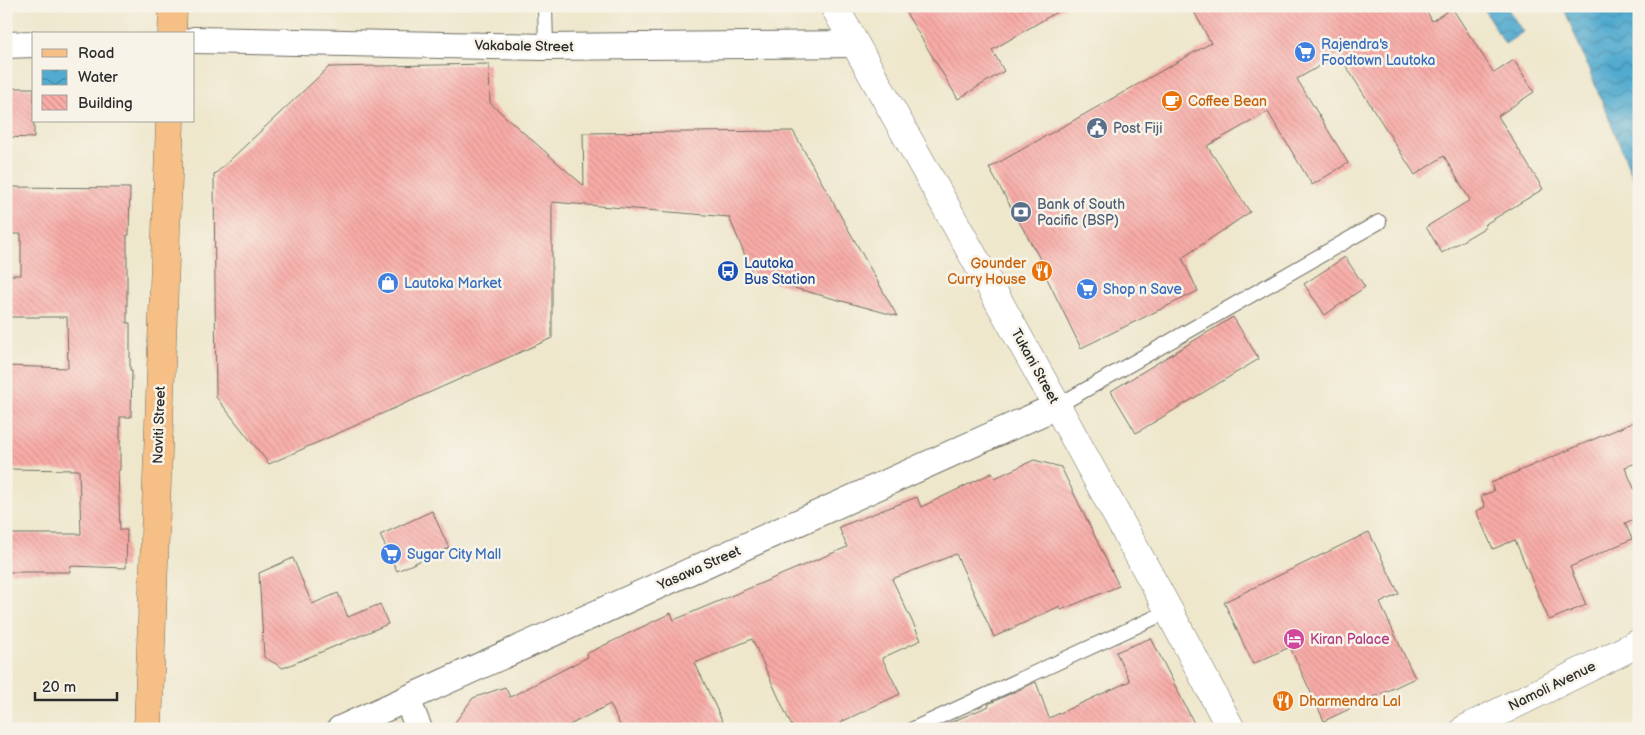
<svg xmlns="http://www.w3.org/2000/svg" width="1645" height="735" font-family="'Balsamiq Sans',sans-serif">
  <defs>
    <pattern id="water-waves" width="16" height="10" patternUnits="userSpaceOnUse" patternTransform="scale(1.25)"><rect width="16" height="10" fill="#51aacf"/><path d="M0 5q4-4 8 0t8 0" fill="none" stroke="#438ba8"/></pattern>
    <pattern id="building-back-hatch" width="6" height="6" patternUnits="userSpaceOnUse" patternTransform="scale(1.25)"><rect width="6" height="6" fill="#f8aba7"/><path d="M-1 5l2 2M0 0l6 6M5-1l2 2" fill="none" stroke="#d59390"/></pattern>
  </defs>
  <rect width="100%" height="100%" fill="#f7f3e8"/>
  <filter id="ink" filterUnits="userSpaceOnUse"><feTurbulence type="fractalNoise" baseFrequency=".02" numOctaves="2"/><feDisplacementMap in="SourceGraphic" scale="10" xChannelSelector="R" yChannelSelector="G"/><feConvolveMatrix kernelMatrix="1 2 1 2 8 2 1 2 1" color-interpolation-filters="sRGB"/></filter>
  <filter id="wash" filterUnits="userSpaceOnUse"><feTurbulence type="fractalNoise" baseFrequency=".0096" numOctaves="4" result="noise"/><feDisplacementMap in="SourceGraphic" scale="20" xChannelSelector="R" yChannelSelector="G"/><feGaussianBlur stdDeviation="1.12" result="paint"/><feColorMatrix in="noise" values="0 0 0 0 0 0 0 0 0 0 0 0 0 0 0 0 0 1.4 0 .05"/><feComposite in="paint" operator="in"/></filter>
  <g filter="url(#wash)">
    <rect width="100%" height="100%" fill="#eee7cc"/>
    <path fill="url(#water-waves)" stroke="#3e6a7d" d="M1482 6H1506L1523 32 1505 44Z
      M1563 6H1639V192Z"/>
    <g id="blocks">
      <path fill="url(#building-back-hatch)" d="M902 6H1067L992 50 1004 71 958 99Z
        M1191 6H1424L1432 21 1452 8 1494 73 1514 60 1534 92 1498 116 1543 189 1484 225 1486 227 1442 253 1426 227 1470 200 1444 156 1415 175 1339 55 1297 79 1348 163 1312 185 1268 112 1207 146 1250 212 1182 258 1198 291 1081 348 1038 260 1040 259 989 168 1211 43Z
        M489 64 490 103 584 186 583 133 793 131 897 316 754 277 729 217 552 202V338L269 464 216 397 214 175 329 67Z
        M6 88H34V138L6 137Z
        M6 187 130 188 129 235H127V323H130V370H132L131 417H120V470H118L120 530H127L126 568 70 566V572H6V534H81L79 470 6 469V366L68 368 67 317H6V275H21V234H6Z
        M1345 257 1365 287 1325 315 1304 284Z
        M1233 317 1259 359 1136 433 1111 391Z
        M1639 420V462L1625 467 1639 500V517L1625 523 1632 539 1570 567 1586 605 1549 620 1515 540 1493 549 1476 511 1485 507 1481 496 1494 491 1491 483Z
        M1034 460 1061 467 1119 586 1061 610 1060 606 994 637 956 554 892 579 921 640 882 658 900 694 841 722 844 729H793L752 639 695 663 726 729H622L610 704 562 729H450L473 698 505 687 510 697 588 657 586 654 671 613 674 620 847 547 839 527 917 497 921 507 992 473 995 478Z
        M432 511 449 548 397 571 380 535Z
        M1369 532 1399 594 1380 603 1415 678 1324 721 1290 647 1253 664 1224 602Z
        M293 558 312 604 338 593 348 617 380 604 388 624 283 668 264 657 259 573Z
        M1151 638 1197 729H935L989 706 988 704 1036 682 1049 718 1130 681 1116 652Z"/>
    </g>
  </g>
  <g filter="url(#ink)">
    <use href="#blocks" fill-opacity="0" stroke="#6f6d63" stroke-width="1"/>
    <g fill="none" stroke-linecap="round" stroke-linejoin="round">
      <g stroke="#6f6d63" stroke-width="16">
        <path id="service" d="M545 6 546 47
          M1057 406 1379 222
          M913 729 1169 611"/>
      </g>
      <g stroke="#6f6d63" stroke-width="28">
        <path id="minor" d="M194 40 546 47 854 44
          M6 45 34 44
          M407 699 419 729
          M340 729 1057 406"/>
      </g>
      <g stroke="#6f6d63" stroke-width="29">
        <path id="tertiary" d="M834 6 1057 406 1169 611 1231 729
          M1465 729 1639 643"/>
      </g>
      <g stroke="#6f6d63" stroke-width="29">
        <path id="primary" d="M172 34 173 6
          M148 729 170 121"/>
      </g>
      <use href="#service" stroke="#fff" stroke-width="14"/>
      <use href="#minor" stroke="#fff" stroke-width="26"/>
      <use href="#tertiary" stroke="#fff" stroke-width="28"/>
      <use href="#primary" stroke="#f5bf86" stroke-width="28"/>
    </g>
  </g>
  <defs>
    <g id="supermarket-disc" transform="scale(1.125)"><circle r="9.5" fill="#3f7fe0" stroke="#f7f3e8"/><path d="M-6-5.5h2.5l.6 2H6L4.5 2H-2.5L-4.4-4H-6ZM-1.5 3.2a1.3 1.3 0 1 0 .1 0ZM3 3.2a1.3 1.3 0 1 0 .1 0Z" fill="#fff"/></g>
    <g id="cafe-disc" transform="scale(1.125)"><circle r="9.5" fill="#e8710a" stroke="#f7f3e8"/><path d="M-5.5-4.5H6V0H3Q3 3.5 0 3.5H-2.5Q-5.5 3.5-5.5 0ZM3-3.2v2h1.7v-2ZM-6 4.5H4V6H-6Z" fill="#fff"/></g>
    <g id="civic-disc" transform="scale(1.125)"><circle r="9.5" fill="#5c6f8a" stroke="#f7f3e8"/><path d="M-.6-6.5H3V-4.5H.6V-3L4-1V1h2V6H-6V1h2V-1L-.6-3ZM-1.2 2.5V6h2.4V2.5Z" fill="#fff"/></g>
    <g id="bank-disc" transform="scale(1.125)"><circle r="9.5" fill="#5c6f8a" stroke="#f7f3e8"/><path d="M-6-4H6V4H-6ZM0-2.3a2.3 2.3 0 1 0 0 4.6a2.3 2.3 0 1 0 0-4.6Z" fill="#fff"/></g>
    <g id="bus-disc" transform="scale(1.125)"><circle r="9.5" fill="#1a4fb4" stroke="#f7f3e8"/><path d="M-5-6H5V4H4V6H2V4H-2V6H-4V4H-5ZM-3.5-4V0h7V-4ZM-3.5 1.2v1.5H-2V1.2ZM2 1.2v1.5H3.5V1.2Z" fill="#fff"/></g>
    <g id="restaurant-disc" transform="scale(1.125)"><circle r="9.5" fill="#e8710a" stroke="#f7f3e8"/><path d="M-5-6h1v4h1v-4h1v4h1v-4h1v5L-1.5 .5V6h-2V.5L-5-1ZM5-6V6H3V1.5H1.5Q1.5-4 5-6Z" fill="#fff"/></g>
    <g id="shop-disc" transform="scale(1.125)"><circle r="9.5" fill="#3f7fe0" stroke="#f7f3e8"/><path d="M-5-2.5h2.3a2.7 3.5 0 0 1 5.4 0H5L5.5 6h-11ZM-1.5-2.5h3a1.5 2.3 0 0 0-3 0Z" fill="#fff"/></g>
    <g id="hotel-disc" transform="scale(1.125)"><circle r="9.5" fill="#d1479c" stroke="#f7f3e8"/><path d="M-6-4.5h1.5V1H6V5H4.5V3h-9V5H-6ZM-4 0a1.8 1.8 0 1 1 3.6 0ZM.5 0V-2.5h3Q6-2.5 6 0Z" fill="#fff"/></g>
  </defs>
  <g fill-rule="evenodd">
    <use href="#supermarket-disc" x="1305" y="52"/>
    <use href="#cafe-disc" x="1172" y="101"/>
    <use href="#civic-disc" x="1097" y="128"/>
    <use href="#bank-disc" x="1021" y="212"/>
    <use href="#bus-disc" x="728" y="271"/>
    <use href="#restaurant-disc" x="1042" y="271"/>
    <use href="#shop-disc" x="388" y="283"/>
    <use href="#supermarket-disc" x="1087" y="289"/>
    <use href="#supermarket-disc" x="391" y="554"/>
    <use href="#hotel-disc" x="1294" y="639"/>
    <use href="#restaurant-disc" x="1283" y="701"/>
  </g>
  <g text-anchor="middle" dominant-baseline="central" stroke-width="5" stroke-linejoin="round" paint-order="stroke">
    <g font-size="14" fill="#366cbe" stroke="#f7f3e8" text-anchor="start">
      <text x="1321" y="44">Rajendra's<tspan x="1321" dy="16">Foodtown Lautoka</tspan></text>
      <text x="404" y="283">Lautoka Market</text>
      <text x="1103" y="289">Shop n Save</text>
      <text x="407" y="554">Sugar City Mall</text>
    </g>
    <g font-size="14" fill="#2b2b2b" stroke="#f7f3e8">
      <text transform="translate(524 46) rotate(1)">Vakabale Street</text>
      <text transform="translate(1035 366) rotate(61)">Tukani Street</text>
      <text transform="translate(159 425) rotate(-88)">Naviti Street</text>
      <text transform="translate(699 568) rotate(-24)">Yasawa Street</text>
      <text transform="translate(1552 686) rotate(-26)">Namoli Avenue</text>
    </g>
    <g font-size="14" fill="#c56008" stroke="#f7f3e8" text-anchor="start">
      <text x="1188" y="101">Coffee Bean</text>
      <text x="1026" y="263" text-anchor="end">Gounder<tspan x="1026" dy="16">Curry House</tspan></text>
      <text x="1299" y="701">Dharmendra Lal</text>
    </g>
    <g font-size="14" fill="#4e5e75" stroke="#f7f3e8" text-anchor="start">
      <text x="1113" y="128">Post Fiji</text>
      <text x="1037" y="204">Bank of South<tspan x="1037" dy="16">Pacific (BSP)</tspan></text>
    </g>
    <g font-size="14" fill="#164399" stroke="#f7f3e8" text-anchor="start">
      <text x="744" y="263">Lautoka<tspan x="744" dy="16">Bus Station</tspan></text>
    </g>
    <g font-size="14" fill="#b23c85" stroke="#f7f3e8" text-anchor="start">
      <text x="1310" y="639">Kiran Palace</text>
    </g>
  </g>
  <rect width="1645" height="735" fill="none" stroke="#f7f3e8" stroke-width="25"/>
  <rect x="32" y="32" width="162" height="90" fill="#f7f3e8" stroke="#a5a39c"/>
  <rect x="42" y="49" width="25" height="8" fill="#f5bf86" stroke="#a5a39c"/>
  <text x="78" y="58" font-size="15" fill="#2b2b2b">Road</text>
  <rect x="42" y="70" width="25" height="15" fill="url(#water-waves)" stroke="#a5a39c"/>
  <text x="78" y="82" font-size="15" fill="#2b2b2b">Water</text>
  <rect x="42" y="95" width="25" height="15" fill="url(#building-back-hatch)" stroke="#a5a39c"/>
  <text x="78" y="108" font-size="15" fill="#2b2b2b">Building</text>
  <path d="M35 692v8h82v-8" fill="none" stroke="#2b2b2b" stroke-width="2.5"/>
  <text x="42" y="692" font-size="15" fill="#2b2b2b" stroke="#f7f3e8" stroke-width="4" paint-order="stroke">20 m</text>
</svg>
